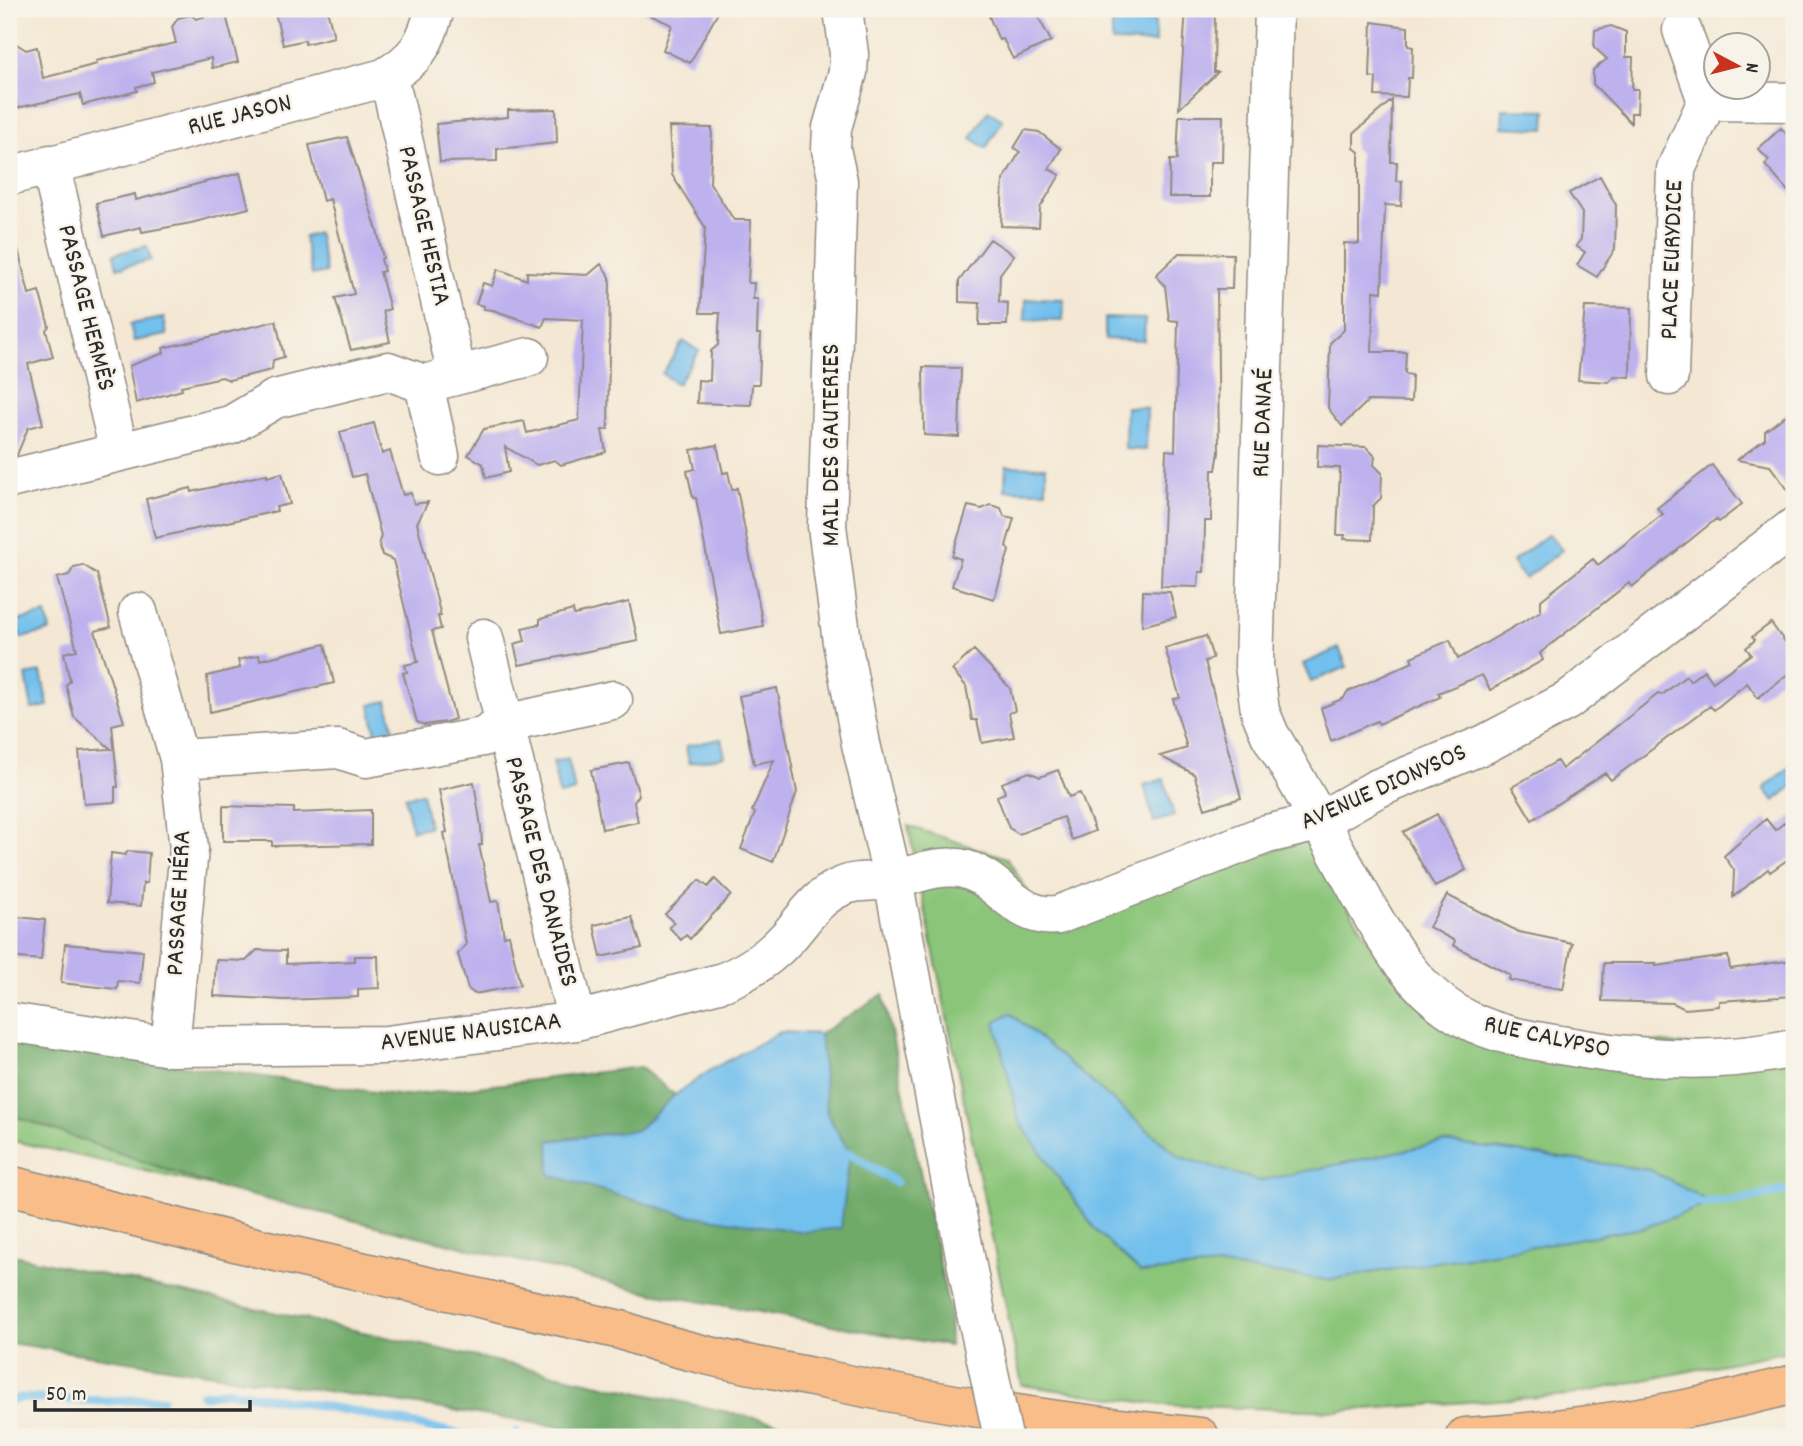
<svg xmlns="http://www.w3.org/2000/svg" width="1803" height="1446" font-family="Dekko,sans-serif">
  <rect width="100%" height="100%" fill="#f7f3e8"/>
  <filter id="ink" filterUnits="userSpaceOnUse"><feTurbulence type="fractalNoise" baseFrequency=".0143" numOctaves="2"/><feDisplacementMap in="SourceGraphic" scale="14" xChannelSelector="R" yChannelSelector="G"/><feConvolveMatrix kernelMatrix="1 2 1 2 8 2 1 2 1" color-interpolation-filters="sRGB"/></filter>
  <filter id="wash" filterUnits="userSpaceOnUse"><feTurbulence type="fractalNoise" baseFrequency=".00686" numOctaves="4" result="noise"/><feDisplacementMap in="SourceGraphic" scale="28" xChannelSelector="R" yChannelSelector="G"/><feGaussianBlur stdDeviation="1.57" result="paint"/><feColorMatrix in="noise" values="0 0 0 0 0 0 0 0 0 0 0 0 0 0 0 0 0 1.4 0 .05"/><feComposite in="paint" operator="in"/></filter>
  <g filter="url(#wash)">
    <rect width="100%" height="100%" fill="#f4e8d4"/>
    <path fill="#8ac579" stroke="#5a7852" stroke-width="2" d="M908 826 1007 858 1046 920 1304 841 1372 944 1448 1022 1794 1056V1350L1570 1395 1336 1411 1163 1405 1022 1385Z
      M9 1114 216 1187 9 1140Z"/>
    <path fill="#6faa69" stroke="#4d6a4a" stroke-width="2" d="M883 994 949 1309 950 1346 652 1293 216 1187 9 1114V1042L404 1096 640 1067 675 1095 637 1130 549 1141 550 1175 682 1214 741 1222 850 1154 827 1114 820 1034Z
      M9 1254 31 1259 841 1437H628L9 1343Z"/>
    <path fill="#72c0ed" stroke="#4e768c" stroke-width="2" d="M1112 20 1155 21V43L1112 42Z
      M1503 109 1546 110 1545 129 1502 127Z
      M988 111 1003 120 986 148 971 138Z
      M318 233 326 272 312 275 304 237Z
      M147 246 151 260 117 268 114 254Z
      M1026 299 1064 300 1063 321 1025 320Z
      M164 318 167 335 134 341 130 324Z
      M1105 318 1145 319 1144 341 1105 339Z
      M683 341 699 351 677 384 662 374Z
      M1126 407 1147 408 1146 450 1125 449Z
      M1006 466 1046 467V491L1005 490Z
      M1549 534 1562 550 1525 579 1512 562Z
      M46 614 50 631 21 638 16 621Z
      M1339 648 1347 667 1311 682 1303 664Z
      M41 672 48 706 32 709 26 675Z
      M387 701 395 735 377 739 370 705Z
      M721 739 725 756 689 763 686 746Z
      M568 759 575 791 559 795 553 762Z
      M1789 768 1794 774V785L1774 801 1764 788Z
      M1164 779 1174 816 1154 822 1144 785Z
      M422 793 429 827 412 830 405 797Z
      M1010 1013 1180 1157 1259 1181 1443 1142 1650 1170 1712 1203 1643 1228 1328 1280 1220 1266 1141 1273 1096 1231 1019 1121 995 1022Z
      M780 1032 820 1034 827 1114 850 1153 841 1228 804 1232 682 1214 550 1175 549 1141 637 1130 675 1095 712 1069Z"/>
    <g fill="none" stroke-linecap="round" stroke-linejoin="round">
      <path stroke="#72c0ed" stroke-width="9" d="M839 1153H850L895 1182
        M1701 1203 1737 1201 1794 1189
        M202 1395 229 1391 351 1411 472 1437
        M9 1402 19 1398 105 1401 162 1399
        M514 1437 517 1432"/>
    </g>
    <g id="blocks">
      <path fill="#bdb1ee" d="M274 9H327L334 37 305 44V40L283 45Z
        M637 9H720L690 63 663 50 672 25Z
        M986 9H1034L1051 41 1013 59 1003 39 999 40Z
        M1186 9H1215L1214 72H1218L1179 109Z
        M225 11 238 62 212 68 211 58 152 72 154 82 136 87 137 91 83 105 80 94 17 108 15 97 9 93V39L26 50 37 47 43 78 97 64 96 61 176 43 172 27 178 18 191 15 196 19Z
        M1372 22 1408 27V46L1413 47 1412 78H1408L1407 97 1375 96 1376 78 1370 77Z
        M1611 26 1626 32V57H1633L1632 89H1638L1637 113H1631V123L1593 84V70L1607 59 1594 47 1595 30Z
        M1392 100 1391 162H1397L1396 181H1402L1401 206 1385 205 1382 292 1374 291 1372 352H1406L1405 374 1412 375 1411 402 1368 401 1342 426 1328 408 1330 343 1344 330V243L1359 244V152L1354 148V133Z
        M556 109 557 143 497 149V161L440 162 436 124 508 117V110Z
        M1179 116H1223L1222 162H1210V197H1169L1170 160H1177Z
        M669 127 712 128 710 183 734 220H751L748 283H754L753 299H758L757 334H761L759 384H752L751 405 697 403 698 380 710 381 711 351 718 345 720 313H700L705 227 672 175Z
        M1781 128 1792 139 1794 137V198L1765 165 1769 160 1758 149Z
        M1025 130 1039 132 1061 149 1049 169 1060 175 1040 208 1039 227 1001 226 1003 180 1020 152 1014 148Z
        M347 137 377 230 383 258 381 259 384 271 380 272 390 309 383 311 390 342 351 350 335 298 354 294 330 199 323 201 309 145Z
        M240 173 249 208 191 223 142 232 141 227 104 236 96 203 135 194 136 200Z
        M1600 176 1616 205 1615 249 1597 277 1577 265 1585 252 1576 246 1581 239 1582 213 1569 193Z
        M990 239 1014 255 1000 274 999 302 1008 303 1007 325H979L980 303 959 302V281Z
        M17 245 29 294 39 291 49 326 46 330 53 357 28 364 43 424 28 428 17 455 9 457V246Z
        M1179 253 1233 254 1232 289H1217L1219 452 1216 470H1212L1211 521H1205L1204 572H1199L1198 587 1161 586 1166 450 1175 451 1178 321 1169 320 1165 286 1156 275Z
        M601 264 610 277 608 429 602 430 606 452 561 465 555 460 537 465 505 447 509 472 486 478 483 464 468 455 484 429 524 421 527 433 579 420 583 320 546 318 542 327 493 310 483 309 484 306 476 304 483 283 492 286 498 269 527 280V272L588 275Z
        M1585 307 1631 308 1630 377 1614 376 1609 382 1578 380Z
        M276 321 284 357 273 360 272 370 229 380 222 377 181 386 182 390 136 403 129 366 164 353 163 348Z
        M923 367 961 368 959 437 924 435Z
        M1794 409V498L1770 466 1737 460 1765 439V431Z
        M374 423 382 454 390 451 403 495 411 493 414 504 428 502 417 523 441 616H438L441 629 432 631 455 719 445 722 424 725 417 722 403 673 407 672 405 665 418 662 393 560 382 555 379 542 381 536 365 474 352 477 340 432Z
        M717 445 723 473 728 472 732 490 737 488 763 626 721 634 696 498H693L687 471 695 469 691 450Z
        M1318 445 1366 447 1375 456 1374 465 1382 473 1381 498 1373 506 1372 540 1344 539 1345 535H1337L1340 468 1317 467Z
        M1712 465 1742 504 1719 522 1716 519 1632 587 1629 583 1540 653 1543 660 1490 690 1482 675 1438 693 1440 697 1379 724 1377 721 1331 741 1321 708 1344 698 1347 692 1413 662 1411 657 1450 640 1458 659 1541 611V600L1593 559 1598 565 1663 514 1657 508Z
        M282 473 290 504 276 507 277 511 155 538 146 499 191 488 192 492 267 474V477Z
        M990 505 1001 508 1004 516 1014 518 1006 546 1009 551 994 599 952 586 961 559 952 556 968 506 982 509Z
        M83 565 97 574 111 627 95 631 124 722 112 725 118 787H115V802L84 804 79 751 111 749 74 717 66 685 70 681 64 653 77 650 57 578 69 575 74 567Z
        M1143 591 1170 592 1176 617 1142 626Z
        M629 602 638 641 519 665 514 644 525 641 522 628 540 624V619L573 610 574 615Z
        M1771 623 1794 654V669L1758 698 1747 683 1714 710 1710 706 1611 780 1605 773 1532 820 1512 787 1557 761 1562 769 1658 694 1662 695 1686 676 1690 681 1704 670 1713 682 1751 654 1746 648 1755 640 1752 637Z
        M1206 636 1213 658 1205 661 1241 798 1205 809 1194 774 1160 756 1187 748 1173 699 1180 698 1165 648Z
        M325 644 334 683 210 712 207 676 240 668 238 660 259 655 260 660Z
        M974 650 1010 688 1015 711 1009 713 1014 737 982 743 977 720H972L966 686 952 670Z
        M777 688 797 792 773 862 741 849 755 813 752 811 774 760 754 764 739 696Z
        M629 763 639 795 634 802 638 822 602 829 591 770Z
        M1058 770 1069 797 1080 793 1095 831 1072 840 1063 817 1019 834 1009 828 997 796 1005 793 1002 783 1029 772 1040 777Z
        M474 782 481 827 482 845H479L491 902 498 901 504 936 509 935 520 985 475 994 468 989 458 954 466 944 444 833 447 832 439 790Z
        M223 806 294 808V813L371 810V844L272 846V841H223Z
        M1437 814 1466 870 1435 887 1403 832Z
        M1794 815V855L1770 872 1768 869 1733 897 1734 870 1724 856 1766 819 1775 830Z
        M128 851 149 853 147 883H143L141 906 107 903 111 853 125 855Z
        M715 879 731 895 690 939 686 935 681 940 669 927 674 923 665 914 699 880 708 887Z
        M1447 895 1519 932 1572 943 1563 989 1509 980 1510 975 1453 945 1455 941 1429 927Z
        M9 916 45 920 41 960 9 957Z
        M632 917 642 948 601 957 594 925Z
        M65 944 143 951 140 983 118 981 117 989 61 983Z
        M257 950 286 951V964L355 961V956H378L379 988 358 989V997L284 1000 214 996 216 960 246 961Z
        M1728 956 1730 969 1794 960V996L1719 1001V1006L1685 1009 1673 1003 1602 1001 1604 963H1656V966Z"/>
    </g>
  </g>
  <g filter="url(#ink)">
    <use href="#blocks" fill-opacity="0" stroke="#908a80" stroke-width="2"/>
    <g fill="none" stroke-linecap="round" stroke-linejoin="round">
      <g stroke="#908a80" stroke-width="41">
        <path id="minor" d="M843 9 849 54 848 72 832 128 831 149 838 181 827 526 842 642 861 744 893 880 976 1313
          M1274 9 1254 665 1260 711 1270 735C1297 779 1321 824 1346 869 1378 925 1406 988 1466 1019 1502 1038 1544 1042 1584 1049 1653 1061 1725 1063 1794 1048
          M384 78 393 95 457 375
          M1707 101 1794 102
          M50 164 119 451
          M9 176 384 78C417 59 425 45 435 9
          M1669 376 1676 169 1707 101 1682 30
          M424 384 440 456
          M9 479 231 425 275 399 388 371 424 384 529 357
          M138 612 179 759 189 849 170 1047
          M484 638 577 1021
          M179 759 338 749 366 758 483 737 504 724 613 700
          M9 1022 170 1047 386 1045 577 1021 723 982C748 972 770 957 788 937 805 918 817 896 843 886 859 879 879 883 896 879 917 874 937 865 959 868 1000 875 1013 920 1058 915L1267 834 1318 822 1376 789 1485 744 1567 701 1794 527"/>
      </g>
      <g stroke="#908a80" stroke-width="41">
        <path id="major" d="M9 1185 263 1249 621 1330C683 1353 747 1364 812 1377 940 1404 1069 1424 1200 1437
          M1465 1437C1575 1430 1688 1412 1794 1384"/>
      </g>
      <use href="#minor" stroke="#fff" stroke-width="38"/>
      <use href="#major" stroke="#f8bd89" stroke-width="38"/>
      <g stroke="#908a80" stroke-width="41" stroke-linecap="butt">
        <path id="minor-bridge" d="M976 1313 1003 1437"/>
      </g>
      <use href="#minor-bridge" stroke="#fff" stroke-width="38"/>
    </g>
  </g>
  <g text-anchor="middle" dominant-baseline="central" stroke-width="5" stroke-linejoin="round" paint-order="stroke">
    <g font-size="26" fill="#2b2b2b" stroke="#f7f3e8">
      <text transform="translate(240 116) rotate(-14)">RUE JASON</text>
      <text transform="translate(423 226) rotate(77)">PASSAGE HESTIA</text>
      <text transform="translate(1673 260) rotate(-88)">PLACE EURYDICE</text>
      <text transform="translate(85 308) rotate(76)">PASSAGE HERMÈS</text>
      <text transform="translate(1264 423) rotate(-88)">RUE DANAÉ</text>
      <text transform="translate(832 445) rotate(-90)">MAIL DES GAUTERIES</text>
      <text transform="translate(1384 788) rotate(-24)">AVENUE DIONYSOS</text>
      <text transform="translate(540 872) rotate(76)">PASSAGE DES DANAIDES</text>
      <text transform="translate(180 903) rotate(-87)">PASSAGE HÉRA</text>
      <text transform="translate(471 1033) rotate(-7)">AVENUE NAUSICAA</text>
      <text transform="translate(1547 1038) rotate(12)">RUE CALYPSO</text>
    </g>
  </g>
  <rect width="1803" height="1446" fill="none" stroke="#f7f3e8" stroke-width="35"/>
  <g transform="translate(1737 66) rotate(97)"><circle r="33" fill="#f7f3e8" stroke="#a5a39c" stroke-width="2"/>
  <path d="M0-5L12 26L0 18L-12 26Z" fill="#c8321e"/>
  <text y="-10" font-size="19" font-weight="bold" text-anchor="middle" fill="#2b2b2b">N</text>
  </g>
  <path d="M35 1400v10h215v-10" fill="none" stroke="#2b2b2b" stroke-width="3.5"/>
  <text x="46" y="1400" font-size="21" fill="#2b2b2b" stroke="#f7f3e8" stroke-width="5" paint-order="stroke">50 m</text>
</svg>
